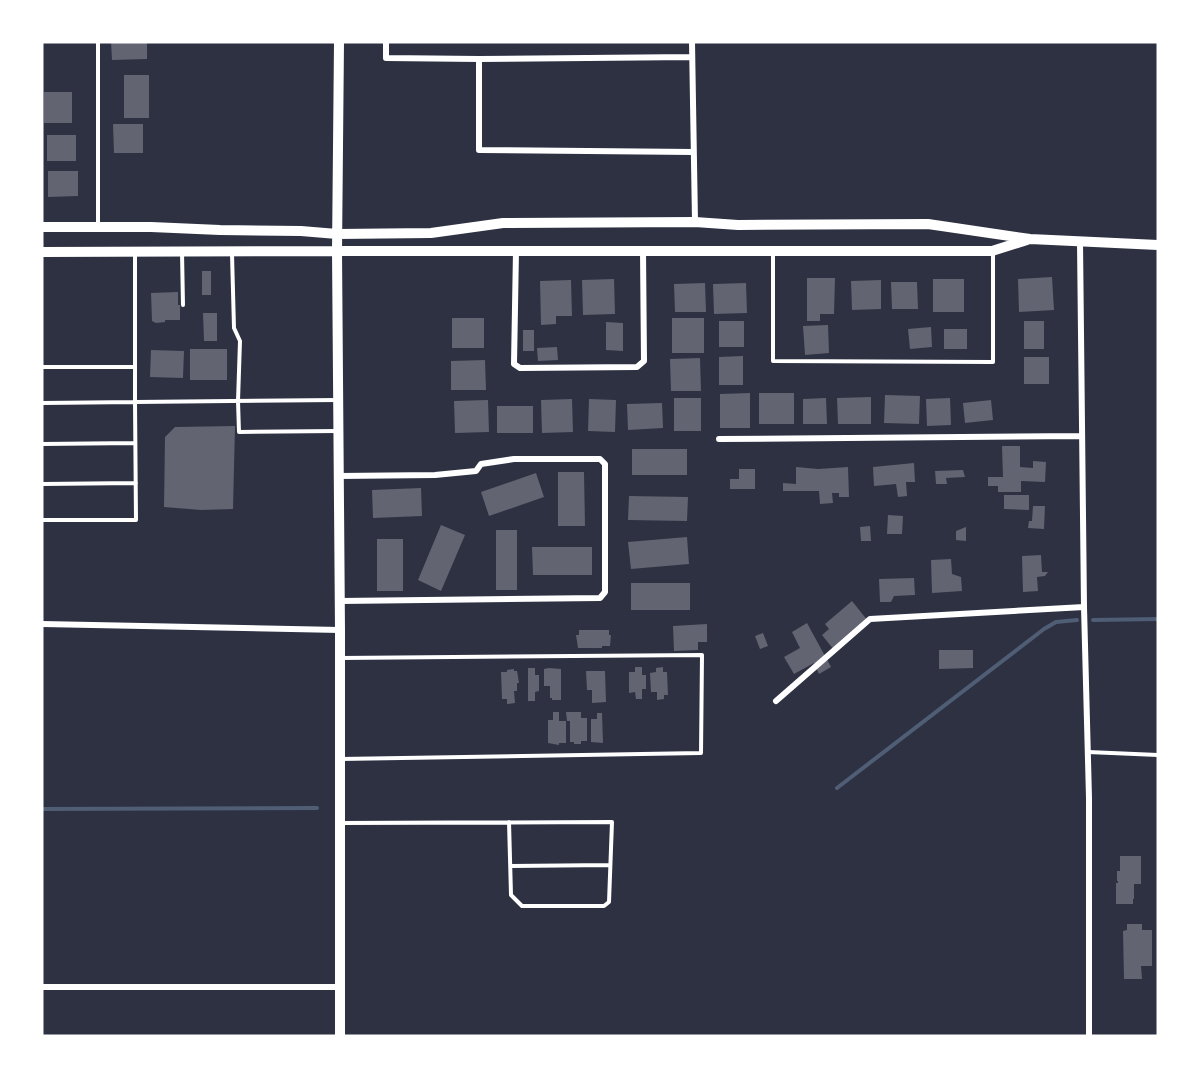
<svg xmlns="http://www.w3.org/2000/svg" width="1200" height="1078" font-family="Montserrat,sans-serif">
  <rect width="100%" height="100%" fill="#2d3142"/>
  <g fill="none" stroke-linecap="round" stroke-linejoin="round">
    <path stroke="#4f5d75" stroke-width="4" d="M1093 620 1158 619
      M837 788 1044 629 1056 622 1077 620
      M42 809 317 808"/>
  </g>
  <path fill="#626471" d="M111 42H147V59L112 60Z
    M124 75H149V118H124Z
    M44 92H72V123H44Z
    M113 124H143V153H114Z
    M47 135H76V161H47Z
    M48 171H78V196L48 197Z
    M202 271H211V295H202Z
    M1052 277 1054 310 1019 312 1018 279Z
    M807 278H835L834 314H820V321H807Z
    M614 279 615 314 583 315 582 280Z
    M933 279H964V312H933Z
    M571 280 572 316H556V324L541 325 540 281Z
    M881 280V309L852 310 851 281Z
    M891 282H917L918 309H892Z
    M705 283 706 312H675L674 284Z
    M746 283 747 313 714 314 713 284Z
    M178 292V305H180V320H165V322L156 323 152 321 151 293Z
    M203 313H217V341H204Z
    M452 318H484V348H452Z
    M672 318H704V353H672Z
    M719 321H744V347H719Z
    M1024 321H1044V349H1024Z
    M606 322 623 323V351L606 350Z
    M828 325 829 353 805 355 803 326Z
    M931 327 932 347 910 349 908 329Z
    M944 329H967V349H944Z
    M523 330H534V351H523Z
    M557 347 558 360 538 361 537 348Z
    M190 349H227V380H190Z
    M151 350 184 351 183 378 150 377Z
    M743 356V385H719V357Z
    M1024 357H1049V384H1024Z
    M700 358 701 391H671L670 359Z
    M485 360 486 390H451V361Z
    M750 393V428H720V394Z
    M759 393H794V424H759Z
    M885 395 920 396 919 424 884 423Z
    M871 397V424H838L837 398Z
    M674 398H701V431H674Z
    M826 398 827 424H803V399Z
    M950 398 951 425 927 426 926 399Z
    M572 399 573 432 542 433 541 400Z
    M589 399 616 400 615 432 588 431Z
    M488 400 489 432 455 433 454 401Z
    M991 400 993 420 965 423 963 403Z
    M662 403 663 428 628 430 627 404Z
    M497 406H533V433H497Z
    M235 426 233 509 201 510 164 507 165 437 175 427Z
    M1002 446H1020V467L1033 468V461L1046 462 1045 482 1021 481V492H998V486H988V477H1003Z
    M632 449H687V475H632Z
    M914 463 915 482H906L907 496 898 497 896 484 874 486 873 467Z
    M796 467 818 469 848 467 849 497H839V493H832L833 503 820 504 819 491H783V483L796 484Z
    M739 469H755V489H730V479H739Z
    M963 470 965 477 946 478 947 484H936L935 471Z
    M558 472H584L585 526H558Z
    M536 473 544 497 489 516 481 492Z
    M421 488 422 516 373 518 372 490Z
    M1004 495H1029V510L1004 509Z
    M629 496 688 497 687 521 628 520Z
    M1033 506H1045L1044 529 1028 528 1029 521H1032Z
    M888 515 903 516 902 534H887Z
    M441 525 465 535 441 591 418 580Z
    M870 526 871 541H861L860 527Z
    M966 527V541L956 540V531Z
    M496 530H517V590H496Z
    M687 537 689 564 631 569 628 542Z
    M377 539H403V591H377Z
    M532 547H592V575H533Z
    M1041 555 1042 572H1048L1045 576 1037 577 1038 591 1023 592 1022 556Z
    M951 559 952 574 961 577 962 591 932 593 931 560Z
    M914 578 915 595 894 596 891 602H880L879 579Z
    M631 583H690V610H631Z
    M852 601 868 621 834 650 822 635 829 629 825 624Z
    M807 623 831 667 819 674 814 663 794 674 784 657 800 648 792 632Z
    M707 624V642H698V650L674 651 673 626Z
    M579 630H609V635H611L610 646H602V648H578L576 635H579Z
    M763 633 768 646 760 649 755 636Z
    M939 650H973V668L939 669Z
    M635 667H642V675H646V689H642V699H636L635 692 629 693V672H635Z
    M663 667V672H667L668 695H664V699L657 700V692H651L650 673 656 672V668Z
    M528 668H535V675H539V691L535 692V701H528Z
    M549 668 561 669V700H552V698H550V686H544V669Z
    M514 669V671H517L519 683H517V691H514L515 703 507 704V699H502L501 672H507V670Z
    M586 671H605L606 702 592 703V690H587Z
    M553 712H559V721H566V743H559V745L548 743V720H553Z
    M566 712H581V718H587V741H581V744H574V742H570V721H567Z
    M597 713H602L603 743 591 742V719H597Z
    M1120 856H1141V884H1134V899H1133V904H1116V883H1118V881H1117V871H1120Z
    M1127 924H1142V930H1152V966H1141L1142 979H1124L1123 931 1127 930Z"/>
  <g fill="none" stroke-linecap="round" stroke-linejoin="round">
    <path stroke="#fff" stroke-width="4" d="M98 224V42
      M182 252 183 305
      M773 252V361L993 362V251
      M232 254 234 328 240 341 238 401 239 432 338 431
      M135 255V402L337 400
      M42 367H134
      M42 403 135 402 136 520H42
      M42 444 135 443
      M42 484 136 483
      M340 658 702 655 701 753 340 759
      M1088 752 1158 755
      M340 823 612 822 609 902 604 906H522L511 895 509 822
      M511 866 610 865"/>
    <path stroke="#fff" stroke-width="6" d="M386 42V58L479 59 692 57
      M692 42 695 222
      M479 59V150L693 152
      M1080 242 1084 607 1089 798V1036
      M516 251 514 364 520 368 637 367 644 361 643 251
      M719 439 1082 436
      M339 476 435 475 476 471 481 464 514 459H600L605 464V592L600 598 340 601
      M42 624 340 630
      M776 701 870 619 1084 607
      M42 987H339"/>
    <path stroke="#fff" stroke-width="10" d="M339 42 337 251 340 630V1036
      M42 227H151L220 230 301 231 337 234 431 233 503 223 695 222 738 225 928 224 1030 239 1158 245
      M42 252 337 251H992L1027 240"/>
  </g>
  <rect width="1200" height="1078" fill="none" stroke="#ffffff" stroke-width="87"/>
</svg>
